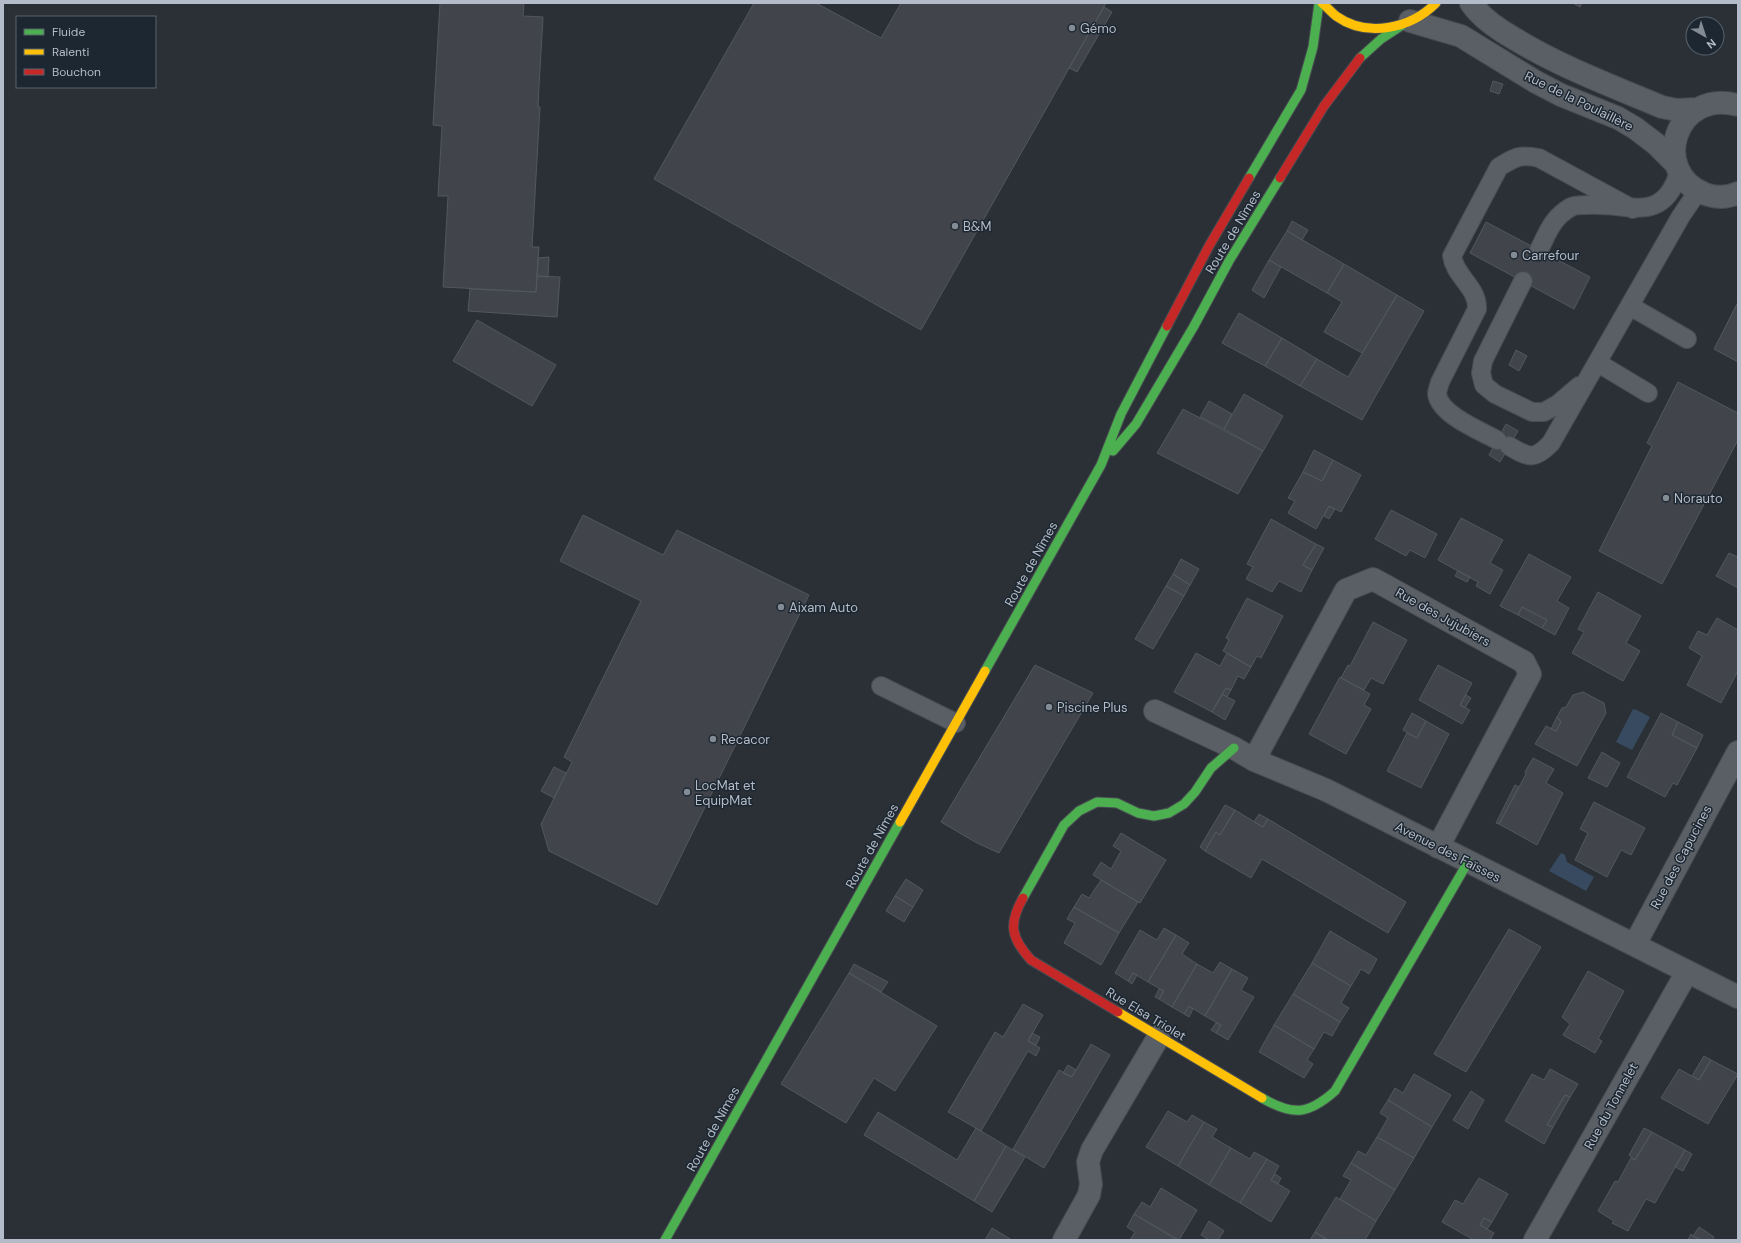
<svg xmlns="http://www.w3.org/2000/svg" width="1741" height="1243" font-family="'DM Sans',sans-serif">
  <rect width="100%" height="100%" fill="#2a3036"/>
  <path fill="#374a5f" d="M1633 709 1637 710 1650 717 1632 750 1616 742Z
    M1561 853 1565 855 1567 862 1594 877 1586 891 1549 871Z"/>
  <path fill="#41454b" stroke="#52575e" d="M440 3H524L523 16 543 17 539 86 538 107H540L532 247H539L536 292 443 287 448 196H438L442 126 433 125Z
    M754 3H816L881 38 901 3H1106L921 330 654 179Z
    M1573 3H1582L1580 7Z
    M1104 7 1112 12 1077 72 1069 68Z
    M1493 81 1503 84 1499 94 1490 91Z
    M1292 221 1308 230 1302 240 1287 231Z
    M1486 222 1590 277 1574 309 1470 253Z
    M1287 231 1344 264 1327 293 1269 260Z
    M549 257 548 277 537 276 538 258Z
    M1269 260 1281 267 1264 298 1252 290Z
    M1344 264 1397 295 1362 353 1324 332 1342 302 1327 293Z
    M537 276 560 277 557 317 468 311 470 289 536 292Z
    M1397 295 1424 311 1362 420 1300 386 1317 359 1348 377Z
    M1738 302V362L1714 349Z
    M1239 313 1282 338 1265 366 1222 343Z
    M477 320 556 365 532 406 453 361Z
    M1282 338 1317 359 1300 386 1265 366Z
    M1516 350 1527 356 1519 371 1509 365Z
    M1678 382 1738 413V440L1662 584 1599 551 1652 446 1647 443Z
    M1244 394 1283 416 1263 451 1224 429Z
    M1209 401 1232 414 1224 429 1200 417Z
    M1183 409 1263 451 1238 494 1157 453Z
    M1506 424 1518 431 1500 462 1489 455Z
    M1314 450 1333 460 1322 481 1303 472Z
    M1333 460 1361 475 1341 512 1329 506 1316 529 1288 513 1295 501 1288 498 1303 472 1322 481Z
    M1329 506 1335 509 1329 519 1324 516Z
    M1391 510 1437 534 1425 558 1410 550 1406 556 1375 539Z
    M583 515 663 555 677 530 809 595 657 905 549 851 541 824 572 762 564 757 641 601 560 561Z
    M1461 518 1503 540 1490 563 1503 570 1490 594 1476 586 1478 582 1438 560Z
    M1271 519 1316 544 1303 565 1312 570 1301 592 1279 581 1272 592 1246 579 1253 567 1247 564Z
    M1316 544 1324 548 1312 570 1303 565Z
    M1729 553 1738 557V588L1716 576Z
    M1529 554 1571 577 1557 601 1569 608 1555 635 1542 628 1547 620 1522 607 1518 615 1500 606Z
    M1181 559 1199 569 1190 585 1173 574Z
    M1458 571 1470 577 1467 582 1455 576Z
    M1173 574 1190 585 1184 596 1166 586Z
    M1166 586 1184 596 1153 649 1135 639Z
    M1598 592 1641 616 1626 643 1640 651 1623 681 1572 653 1584 632 1578 629Z
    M1247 598 1283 616 1261 658 1257 656 1251 667 1223 651 1229 640 1226 638Z
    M1522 607 1547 620 1542 628 1518 615Z
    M1717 618 1738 630V671L1721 703 1687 685 1702 656 1689 648 1698 631 1707 635Z
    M1373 622 1407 640 1383 684 1371 678 1364 690 1341 678 1348 665 1350 666Z
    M1196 653 1220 666 1227 653 1251 667 1244 679 1238 676 1231 690 1226 688 1212 712 1174 692Z
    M1035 665 1093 693 999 853 977 843 941 822Z
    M1438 665 1472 683 1460 705 1470 710 1462 724 1419 700Z
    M1340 677 1370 694 1364 705 1371 709 1346 754 1309 734Z
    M1226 688 1231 690 1227 697 1222 694Z
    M1583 692 1604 703 1606 713 1577 766 1535 744 1546 726 1556 731 1561 722 1557 717 1562 708 1566 707 1573 695Z
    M1222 694 1235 701 1225 720 1212 712Z
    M1466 695 1471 698 1465 708 1460 705Z
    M1412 713 1426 721 1417 738 1403 730Z
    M1661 713 1678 722 1672 735 1697 748 1677 785 1673 783 1665 797 1627 777Z
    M1557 717 1561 722 1556 731 1551 729Z
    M1426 721 1449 734 1421 788 1387 771 1407 733 1417 738Z
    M1678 722 1703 735 1697 748 1672 735Z
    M1602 752 1620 763 1607 787 1588 778Z
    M1533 758 1554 769 1546 783 1563 793 1537 845 1499 824 1526 774 1525 772Z
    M554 767 566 773 554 798 541 791Z
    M1515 785 1519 787 1499 824 1496 823Z
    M1594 802 1645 828 1631 855 1621 850 1607 877 1575 860 1588 833 1580 829Z
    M1225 805 1235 810 1220 835 1216 832 1205 851 1200 847Z
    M1235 810 1263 827 1268 819 1406 902 1388 933 1262 859 1251 878 1205 851 1216 832 1220 835Z
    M1259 814 1268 819 1263 827 1254 822Z
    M1121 833 1166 860 1140 903 1093 875 1101 862 1111 869 1121 851 1113 846Z
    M906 879 923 890 913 907 895 896Z
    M1101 880 1138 902 1119 933 1074 907 1082 894 1089 898Z
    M895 896 913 907 904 922 886 911Z
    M1074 907 1119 933 1101 965 1064 943 1075 923 1067 919Z
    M1164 928 1176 935 1148 982 1133 973 1128 981 1115 973 1140 930 1157 940Z
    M1509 929 1541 947 1466 1072 1434 1054Z
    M1330 931 1377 959 1369 974 1361 969 1351 986 1312 963Z
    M1176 935 1189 943 1182 954 1197 964 1172 1007 1159 999 1164 991 1148 982Z
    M1220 962 1232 969 1205 1016 1189 1006 1184 1014 1172 1007 1197 964 1213 973Z
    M1312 963 1351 986 1341 1003 1349 1008 1340 1022 1293 994Z
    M854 964 888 982 881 992 849 973Z
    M1232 969 1248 978 1241 990 1254 997 1228 1040 1216 1033 1221 1025 1205 1016Z
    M1588 971 1624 991 1598 1039 1602 1041 1595 1053 1563 1035 1570 1024 1562 1017Z
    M849 973 937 1026 895 1091 874 1078 846 1123 781 1084Z
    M1133 973 1137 975 1132 984 1128 981Z
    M1159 989 1164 991 1159 999 1155 997Z
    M1293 994 1340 1022 1332 1036 1324 1032 1314 1049 1274 1025Z
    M1023 1004 1043 1015 1028 1041 1040 1048 1036 1056 1028 1051 981 1131 948 1112 995 1032 1003 1037Z
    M1189 1006 1193 1009 1189 1017 1184 1014Z
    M1216 1023 1221 1025 1216 1033 1211 1030Z
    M1274 1025 1314 1049 1307 1060 1313 1064 1304 1078 1259 1052Z
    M1032 1033 1040 1037 1036 1045 1028 1041Z
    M1091 1044 1110 1055 1044 1168 1013 1149 1059 1070 1072 1077Z
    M1704 1056 1711 1060 1699 1080 1692 1076Z
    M1711 1060 1738 1074 1708 1124 1661 1098 1679 1069 1699 1080Z
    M1068 1065 1076 1070 1071 1077 1063 1073Z
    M1550 1069 1578 1084 1570 1097 1565 1095 1547 1125 1553 1127 1544 1144 1505 1121 1532 1074 1544 1080Z
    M1414 1074 1451 1095 1432 1127 1388 1100 1395 1088 1403 1093Z
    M1471 1091 1484 1100 1468 1129 1453 1120Z
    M1565 1095 1570 1097 1553 1127 1547 1125Z
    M1388 1100 1432 1127 1414 1158 1377 1137 1388 1118 1380 1113Z
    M1168 1111 1187 1122 1192 1115 1204 1122 1178 1166 1146 1147Z
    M878 1112 957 1160 976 1128 1006 1146 974 1201 864 1135Z
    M1204 1122 1217 1129 1212 1137 1231 1148 1209 1185 1178 1166Z
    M1644 1128 1652 1132 1635 1160 1629 1155Z
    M1652 1132 1685 1150 1655 1203 1646 1199 1628 1231 1612 1223 1614 1221 1598 1211 1615 1181 1618 1182 1631 1158 1635 1160Z
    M1377 1137 1414 1158 1395 1190 1351 1163 1358 1151 1366 1155Z
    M1006 1146 1025 1157 992 1212 974 1201Z
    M1231 1148 1250 1159 1254 1152 1267 1159 1240 1203 1209 1185Z
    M1685 1150 1692 1154 1683 1171 1675 1167Z
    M1267 1159 1279 1166 1271 1180 1290 1191 1271 1222 1240 1203Z
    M1351 1163 1395 1190 1376 1221 1340 1199 1351 1180 1343 1176Z
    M1275 1174 1281 1178 1278 1184 1271 1180Z
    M1479 1178 1508 1194 1492 1222 1484 1218 1480 1225 1494 1233 1490 1240H1474L1442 1222 1455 1200 1463 1204Z
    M1161 1188 1197 1210 1179 1240 1134 1214 1142 1202 1150 1207Z
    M1336 1197 1376 1221 1365 1240H1327L1315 1232Z
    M1134 1214 1177 1240H1130L1135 1232 1127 1227Z
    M1484 1218 1492 1222 1487 1229 1480 1225Z
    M1209 1221 1224 1231 1218 1240H1209L1201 1235Z
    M1699 1227 1714 1237 1712 1240H1701L1693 1236Z
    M992 1228 1012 1240H985Z
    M1315 1232 1327 1239V1240H1310Z
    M1691 1234 1693 1236 1701 1240H1688Z"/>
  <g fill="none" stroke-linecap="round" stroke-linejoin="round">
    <g stroke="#484c51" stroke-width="20">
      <path id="lane" d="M1539 250C1548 232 1552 218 1571 207 1575 205 1581 205 1586 205 1626 201 1662 227 1679 172
        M1523 281 1483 361 1481 373 1484 385 1495 394 1532 412H1544L1558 404 1579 386
        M1630 306 1687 339
        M1598 363 1648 393
        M1497 440C1481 431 1440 415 1437 394 1437 391 1439 386 1440 382L1477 309C1478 287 1455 277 1452 256L1499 167C1515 157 1520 154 1539 158L1633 209
        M1509 446C1528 457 1534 461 1551 443L1681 216 1698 191
        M881 686 956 723"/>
    </g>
    <g stroke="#484c51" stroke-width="24">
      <path id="street" d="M1471 3C1482 19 1499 30 1515 39 1561 67 1612 86 1662 107L1677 110 1697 109
        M1410 21 1461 36 1536 82 1561 95 1618 118 1635 128 1656 144 1676 164
        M1738 105C1675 88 1649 172 1705 194 1716 198 1727 198 1738 193
        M1155 711 1234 748 1254 760 1326 790 1738 997
        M1254 760 1346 590 1373 579 1524 662 1530 674 1438 847
        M1635 944 1738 752
        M1064 1240 1089 1195 1091 1184 1088 1162 1092 1150 1159 1036
        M1535 1240 1687 972"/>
    </g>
    <g stroke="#484c51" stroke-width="11">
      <path id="fast" d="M1360 58 1381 39 1401 26
        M1249 178 1301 90 1313 47 1319 3
        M1113 451 1136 424 1194 326 1229 261 1280 178
        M985 671 1101 465 1121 414 1167 326
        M1023 898 1064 825 1079 811 1097 802 1117 803 1138 813 1154 816 1169 813 1184 804 1195 792 1211 768 1234 748
        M1262 1098C1293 1116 1308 1115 1335 1091L1468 862
        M665 1240 900 822"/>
    </g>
    <g stroke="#484c51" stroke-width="11">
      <path id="slow" d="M1322 3C1327 7 1331 12 1336 16 1367 38 1410 29 1436 3
        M900 822 985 671
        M1118 1012 1262 1098"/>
    </g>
    <g stroke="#484c51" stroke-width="11">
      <path id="jam" d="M1280 178 1324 106 1360 58
        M1167 326 1209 246 1249 178
        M1023 898C1008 924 1011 938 1031 960L1118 1012"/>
    </g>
    <use href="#lane" stroke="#5a5e65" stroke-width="18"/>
    <use href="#street" stroke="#5a5e65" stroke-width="22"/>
    <use href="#fast" stroke="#4caf50" stroke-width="9"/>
    <use href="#slow" stroke="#ffc107" stroke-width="9"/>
    <use href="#jam" stroke="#c62828" stroke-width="9"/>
  </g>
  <g fill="#838b95" stroke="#1d2731" stroke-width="1.5">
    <circle cx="1072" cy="28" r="4"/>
    <circle cx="955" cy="226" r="4"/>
    <circle cx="1514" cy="255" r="4"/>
    <circle cx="1666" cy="498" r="4"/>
    <circle cx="781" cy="607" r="4"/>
    <circle cx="1049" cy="707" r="4"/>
    <circle cx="713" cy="739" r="4"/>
    <circle cx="687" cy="792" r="4"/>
  </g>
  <g text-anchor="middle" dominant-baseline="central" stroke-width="3" stroke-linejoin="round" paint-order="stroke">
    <g font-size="13" fill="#b3bcc8" stroke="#1d2731" text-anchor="start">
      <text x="1080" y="28">Gémo</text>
      <text x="963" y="226">B&amp;M</text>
      <text x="1522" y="255">Carrefour</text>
      <text x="1674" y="498">Norauto</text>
      <text x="789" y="607">Aixam Auto</text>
      <text x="1057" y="707">Piscine Plus</text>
      <text x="721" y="739">Recacor</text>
      <text x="695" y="785">LocMat et<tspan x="695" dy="15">EquipMat</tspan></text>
    </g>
    <g font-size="13" fill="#b3bcc8" stroke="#1d2731">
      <text transform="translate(1579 101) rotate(26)">Rue de la Poulaillère</text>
      <text transform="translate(1233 232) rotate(-59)">Route de Nîmes</text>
      <text transform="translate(1031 564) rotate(-61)">Route de Nîmes</text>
      <text transform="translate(1443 617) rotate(29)">Rue des Jujubiers</text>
      <text transform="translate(872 846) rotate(-61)">Route de Nîmes</text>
      <text transform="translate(1448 852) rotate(27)">Avenue des Faïsses</text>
      <text transform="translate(1681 857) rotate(-62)">Rue des Capucines</text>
      <text transform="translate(1146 1014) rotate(31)">Rue Elsa Triolet</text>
      <text transform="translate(1611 1106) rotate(-61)">Rue du Tonnelet</text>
      <text transform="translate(713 1129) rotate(-61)">Route de Nîmes</text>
    </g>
  </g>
  <rect width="1741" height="1243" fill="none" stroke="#b3bcc8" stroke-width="8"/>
  <rect x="16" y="16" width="140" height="72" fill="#1d2731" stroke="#59636d"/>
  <rect x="24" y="29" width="20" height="6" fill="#4caf50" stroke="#59636d"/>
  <text x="52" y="36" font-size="12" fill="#b3bcc8">Fluide</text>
  <rect x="24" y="49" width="20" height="6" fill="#ffc107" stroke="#59636d"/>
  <text x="52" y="56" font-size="12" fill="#b3bcc8">Ralenti</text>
  <rect x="24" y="69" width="20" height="6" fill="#c62828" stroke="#59636d"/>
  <text x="52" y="76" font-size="12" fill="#b3bcc8">Bouchon</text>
  <g transform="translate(1705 36) rotate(141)"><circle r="19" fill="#1d2731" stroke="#59636d"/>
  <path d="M0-3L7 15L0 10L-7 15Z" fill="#838b95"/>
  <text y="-6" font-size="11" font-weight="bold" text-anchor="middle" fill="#b3bcc8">N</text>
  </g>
</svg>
